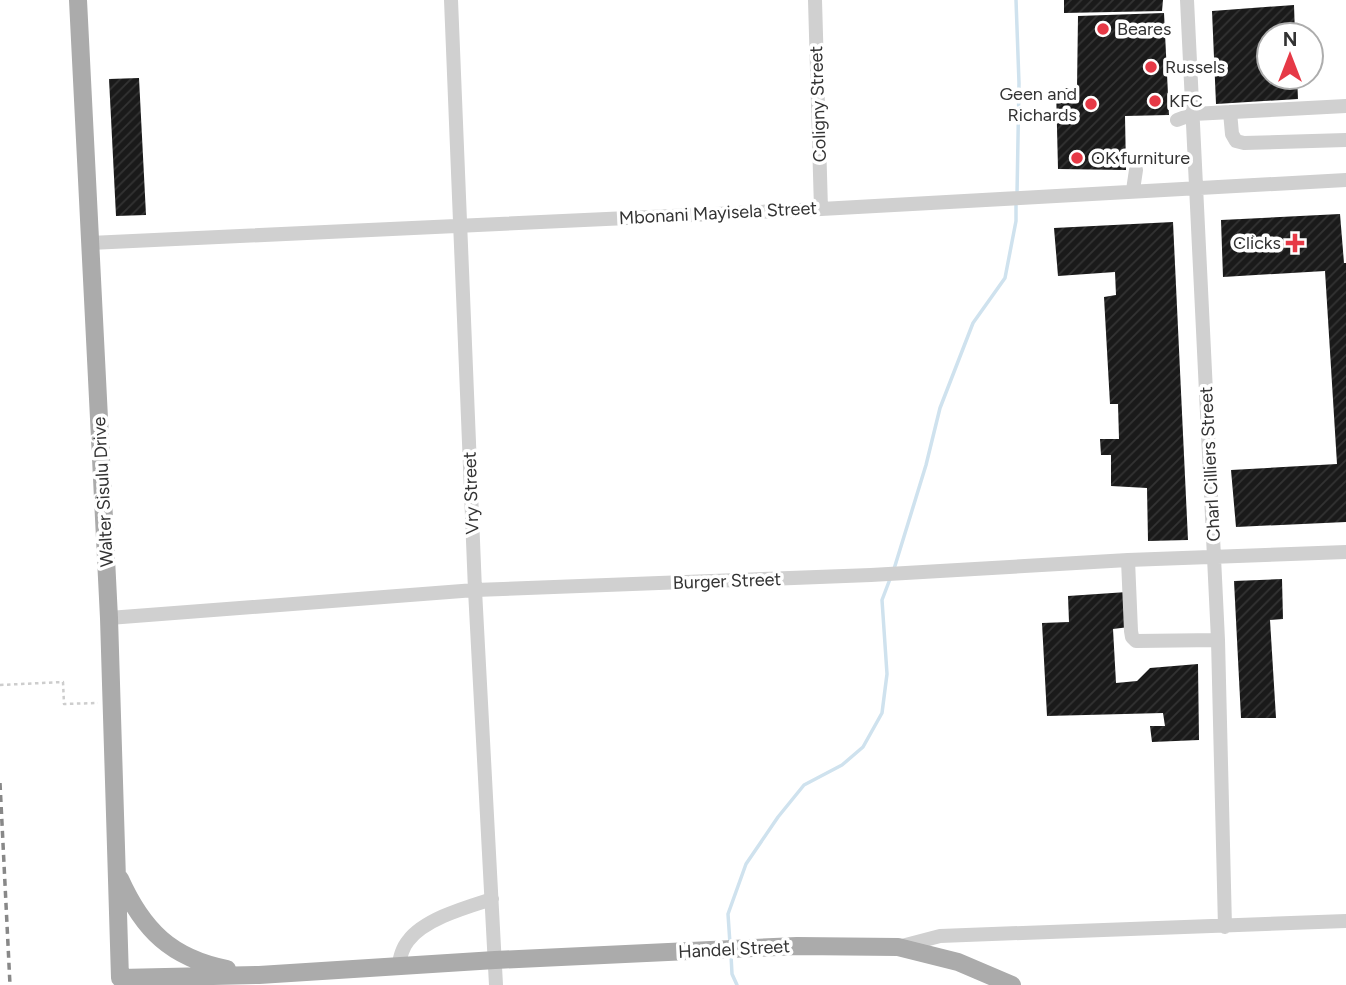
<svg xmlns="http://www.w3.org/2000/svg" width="1346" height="985" font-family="Figtree,sans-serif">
  <defs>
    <pattern id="building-hatch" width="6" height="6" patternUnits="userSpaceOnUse" patternTransform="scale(1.75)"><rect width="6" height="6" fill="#1a1a1a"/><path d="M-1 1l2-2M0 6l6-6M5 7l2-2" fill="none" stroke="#333"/></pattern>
  </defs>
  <rect width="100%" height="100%" fill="#fff"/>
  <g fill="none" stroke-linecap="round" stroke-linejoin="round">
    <path stroke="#cfe2ee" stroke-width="3.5" d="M1016 0 1019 83 1017 194
      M894 569 926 465 940 408 973 323 1005 278 1016 221V201
      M730 944 728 914 746 864 778 817 804 785 842 765 863 747 882 713 887 674 882 600 890 579
      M731 955 732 974 737 985"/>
  </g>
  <path fill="url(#building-hatch)" d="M1064 0H1163L1162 11 1064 13Z
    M1294 5 1295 35H1269V77H1297L1298 99 1216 104 1212 11Z
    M1164 13 1169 115 1125 116 1126 170 1058 169 1056 88H1077L1078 16Z
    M139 78 146 215 116 216 109 79Z
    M1340 214 1344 263H1346V522L1236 527 1231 470 1337 464 1325 271 1223 277 1221 220Z
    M1173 222 1188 540 1148 541 1147 488 1111 486V455H1101L1100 439H1119L1118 404H1110L1104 297 1116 295 1115 272 1058 276 1054 228Z
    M1282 579 1283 619 1270 620 1276 718H1241L1234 581Z
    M1127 592 1129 627 1113 629 1116 683 1137 681 1150 668 1198 664 1199 740 1152 742 1150 726H1165L1163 713 1047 716 1042 623 1069 622 1068 596Z"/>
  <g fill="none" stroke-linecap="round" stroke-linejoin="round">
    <path stroke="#cdcdcd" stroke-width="2.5" stroke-dasharray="3.5 3.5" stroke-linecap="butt" d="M0 685 63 682 64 704 98 703"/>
    <path stroke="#d0d0d0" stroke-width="14" d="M451 0 475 590 496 985
      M815 0 821 209
      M1187 0 1218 640 1225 927
      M1230 112 1232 134 1236 141 1244 143 1346 140
      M1177 120 1193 114 1346 106
      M1133 190 1136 170
      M90 243 821 209 1346 180
      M1128 560 1131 631 1132 637 1136 641 1218 640
      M109 618 475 590 871 575 1128 560 1346 552
      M898 947 940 936 1346 921
      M398 967C400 958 402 948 408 941 424 919 467 907 492 899"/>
    <path stroke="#ababab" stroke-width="18" d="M78 0 109 618 120 978 259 975 495 960 797 946 898 947 958 962 1012 985
      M120 879C143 930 171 958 227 969"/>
    <path stroke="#888" stroke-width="3.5" stroke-dasharray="7 5" stroke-linecap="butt" d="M0 783 10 985"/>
  </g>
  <g fill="#e63946" stroke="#fff" stroke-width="2.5">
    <circle cx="1103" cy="29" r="7"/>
    <circle cx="1151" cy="67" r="7"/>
    <circle cx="1155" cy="101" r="7"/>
    <circle cx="1091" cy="104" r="7"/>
    <circle cx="1077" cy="158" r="7"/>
    <path d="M1291.5 232.5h7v7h7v7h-7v7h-7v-7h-7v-7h7z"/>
  </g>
  <g text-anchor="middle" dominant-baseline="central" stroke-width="7" stroke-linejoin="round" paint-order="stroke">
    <g font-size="18" fill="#333" stroke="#fff" text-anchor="start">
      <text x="1117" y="29">Beares</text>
      <text x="1165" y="67">Russels</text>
      <text x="1077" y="94" text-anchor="end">Geen and<tspan x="1077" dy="21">Richards</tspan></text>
      <text x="1169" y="101">KFC</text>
      <text x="1091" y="158">OK furniture</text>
      <text x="1281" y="243" text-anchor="end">Clicks</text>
    </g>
    <g font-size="18" fill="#333" stroke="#fff">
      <text transform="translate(818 104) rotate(-92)">Coligny Street</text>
      <text transform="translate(718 213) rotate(-3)">Mbonani Mayisela Street</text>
      <text transform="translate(1210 464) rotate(-93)">Charl Cilliers Street</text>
      <text transform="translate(103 492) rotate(-93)">Walter Sisulu Drive</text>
      <text transform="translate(471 493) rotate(-92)">Vry Street</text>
      <text transform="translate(727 581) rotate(-2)">Burger Street</text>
      <text transform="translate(734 949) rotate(-3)">Handel Street</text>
    </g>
  </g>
  <g transform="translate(1290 56)"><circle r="33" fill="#ffffff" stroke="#adadad" stroke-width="2"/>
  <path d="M0-5L12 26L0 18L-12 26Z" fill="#e63946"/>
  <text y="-10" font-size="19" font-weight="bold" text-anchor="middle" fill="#333333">N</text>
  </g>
</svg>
